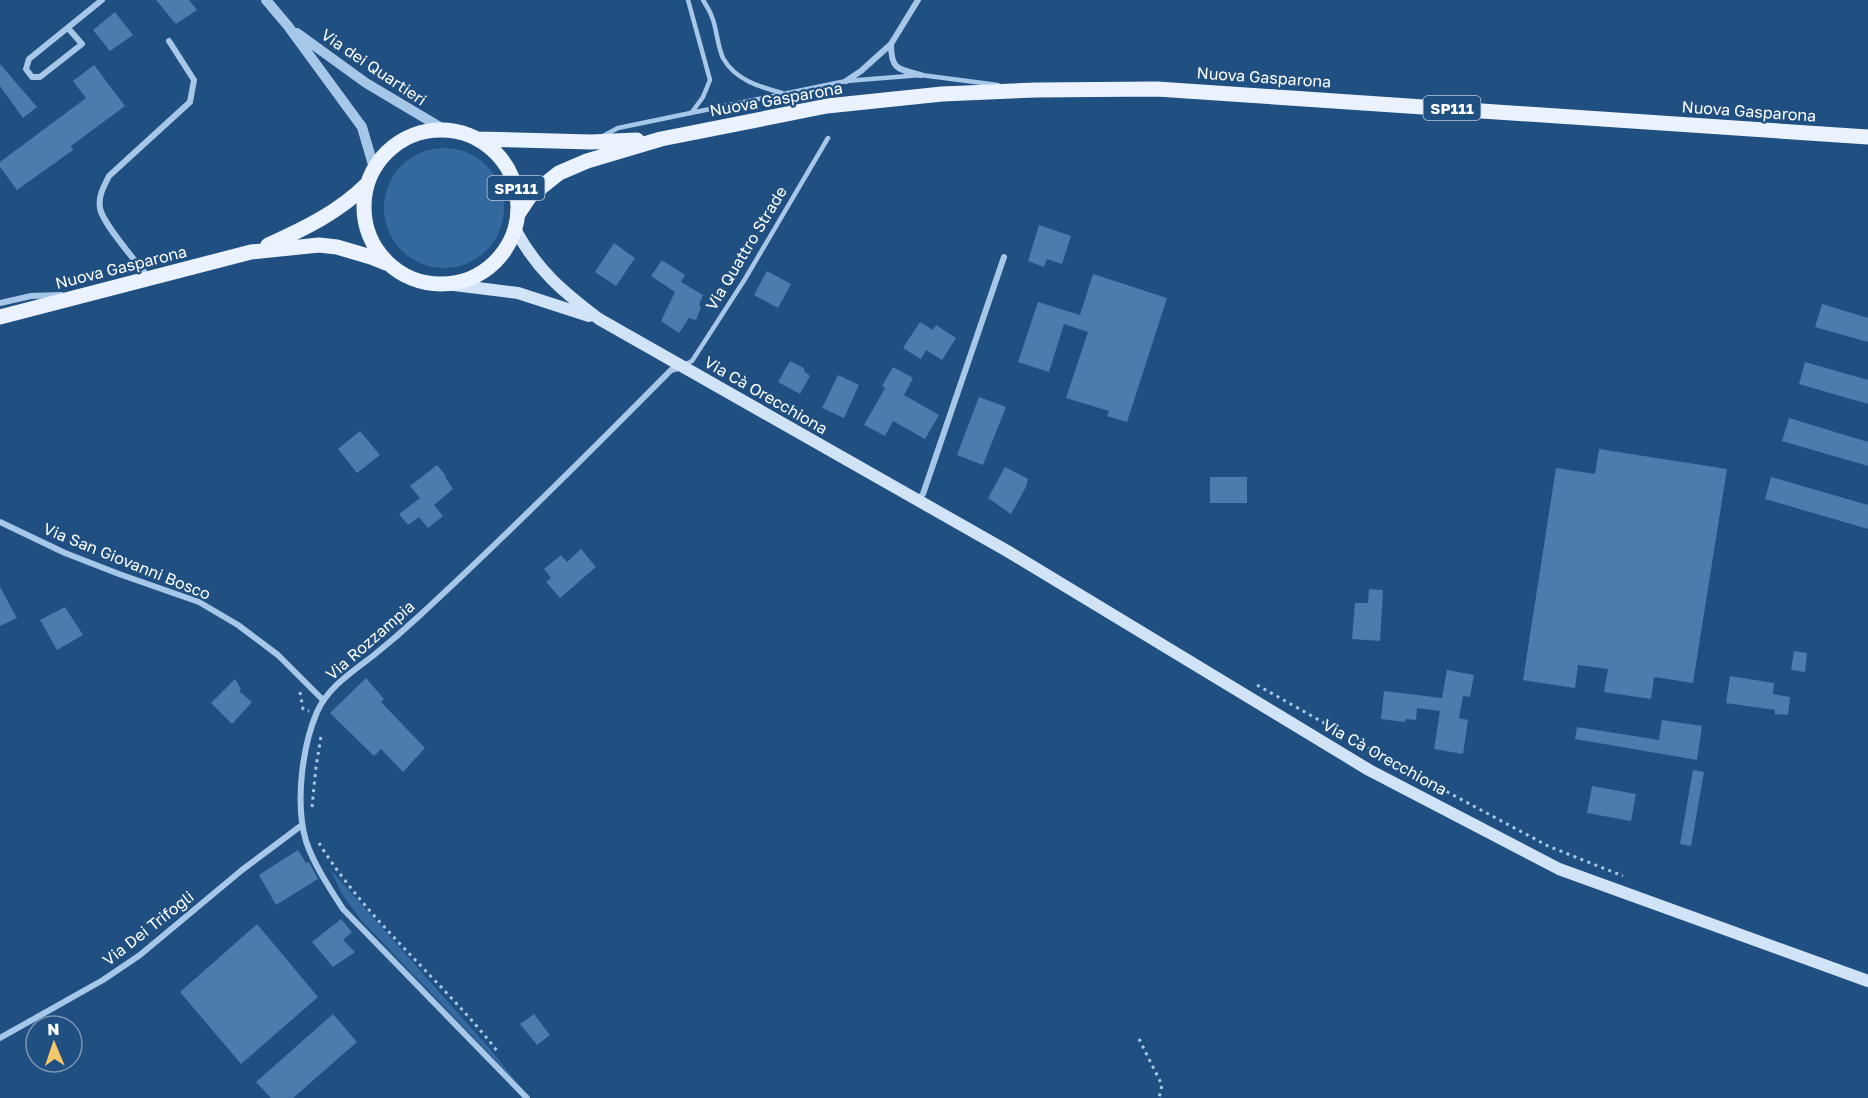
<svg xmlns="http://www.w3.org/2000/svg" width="1868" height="1098" font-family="'Golos Text',sans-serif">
  <rect width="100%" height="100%" fill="#204f81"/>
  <path fill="#3469a0" d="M384 208a60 60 0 1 1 120 0a60 60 0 1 1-120 0Z
    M330 869 490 1049 519 1085 361 920 342 894Z"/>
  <path fill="#4d7bac" d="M156 0H189L197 10 176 24Z
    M115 12 133 35 110 51 93 30Z
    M0 64 37 107 23 118 0 86Z
    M94 65 125 106 71 146 73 150 17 190 0 167V162L86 98 73 81Z
    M1039 225 1071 236 1062 264 1047 259 1044 267 1028 261Z
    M614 243 635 258 616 286 595 272Z
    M662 260 685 275 681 282 703 295 699 305 701 307 696 320 689 318 679 333 661 321 675 292 651 276Z
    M767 271 791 284 778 308 754 295Z
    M1093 274 1167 298 1127 422 1107 416 1109 411 1066 398 1088 332 1064 324 1049 372 1018 362 1038 302 1080 315Z
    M1822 304 1868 318V342L1815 327Z
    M920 322 933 330 936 325 956 338 942 360 926 350 921 359 903 348Z
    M790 361 804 368V371L810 376 800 394 778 382Z
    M1805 362 1868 380V404L1799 384Z
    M893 367 913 378 904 395 939 415 925 439 893 421 885 436 864 425 885 388 882 386Z
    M838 375 859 385 844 418 822 408Z
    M979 397 1006 407 983 465 957 455Z
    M1789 418 1868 442V466L1782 441Z
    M360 431 380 455 357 473 338 449Z
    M1599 449 1727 469 1693 683 1654 677 1651 699 1604 692 1608 669 1578 665 1575 688 1523 680 1556 468 1595 474Z
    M437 465 446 476 445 477 453 489 434 505 443 516 428 528 419 517 408 525 399 514 420 498 410 486Z
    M1005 467 1028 479 1026 487 1011 514 988 498Z
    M1210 477H1247V503H1210Z
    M1771 477 1868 505V529L1765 499Z
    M581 549 596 567 560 598 546 582 551 578 544 569 561 555 567 562Z
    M0 587 17 618 0 626Z
    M1369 589 1383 590 1380 641 1352 639 1355 603H1368Z
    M65 607 83 635 57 650 40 620Z
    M1794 651 1807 653 1805 672 1791 670Z
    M1447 670 1474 675 1470 697 1463 696 1459 718 1468 720 1463 754 1434 749 1440 711 1417 708 1416 720 1406 719 1405 722 1381 719 1384 691 1442 698Z
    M1730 676 1774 683 1773 694 1790 697 1788 715 1775 714V710L1726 703Z
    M366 678 384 699 381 702 425 748 403 772 381 749 374 756 330 713Z
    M235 679 241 689 239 691 252 702 232 724 211 703Z
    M1662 720 1702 726 1697 760 1575 739 1577 727 1659 740Z
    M1693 770 1704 772 1691 846 1680 844Z
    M1592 786 1636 794 1631 821 1587 813Z
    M298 850 306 863 309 862 318 879 276 905 259 875Z
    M341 919 352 932 343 940 355 952 333 967 312 942Z
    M257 924 318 997 241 1064 180 992Z
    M333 1014 357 1042 293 1098H271L256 1082Z
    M534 1014 550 1035 537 1045 520 1024Z"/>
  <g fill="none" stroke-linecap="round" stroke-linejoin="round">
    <path stroke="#a7c7e8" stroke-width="3" stroke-dasharray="3 4.5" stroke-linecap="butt" d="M1257 685 1427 781 1548 846 1623 876
      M300 692 303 709 309 711
      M312 807 316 767 321 736
      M319 843C367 921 442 980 498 1052
      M1139 1039 1162 1085 1159 1098"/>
    <path stroke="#a7c7e8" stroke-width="4.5" d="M688 0 710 80 703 97 692 112
      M703 0C706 5 710 11 712 17 717 29 717 45 723 58 735 80 760 87 782 93
      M603 136 618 128 846 81 921 75 998 85
      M684 365 692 361 745 279 828 138"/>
    <path stroke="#a7c7e8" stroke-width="6" d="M68 28 82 44 40 77H32L26 69 29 59 102 0
      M891 44C891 70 898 69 921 75
      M846 81 861 71 891 44 918 0
      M149 278C138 264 102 223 100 208 98 196 104 186 109 176L190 102 194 80 169 41
      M0 303 31 296 61 295
      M917 500 923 494 1004 257
      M0 522 65 553 119 574 199 602 238 625 278 655 323 700
      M0 1038 103 980 140 955 242 870 302 825
      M527 1098 343 909C330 889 313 863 306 841 295 804 302 747 317 712 328 687 352 672 374 655 389 643 404 630 418 617 505 537 588 454 671 370L682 367"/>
    <path stroke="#a7c7e8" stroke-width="10" d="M266 0 288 26 362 127 374 168
      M297 33 366 83 445 130"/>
    <path stroke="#d1e3f7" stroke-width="12" d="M515 229C537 270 562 291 599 319L1009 552 1369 770 1559 869 1868 981
      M446 284 518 293 589 316"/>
    <path stroke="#e9f2fe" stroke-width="15" d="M364 207a77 77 0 1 1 154 0a77 77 0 1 1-154 0Z
      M478 139 591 142 637 140
      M518 214 530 196 559 173 587 161 661 139 827 106 942 94 1036 90 1157 89 1868 137
      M268 245C304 229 339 212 367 184
      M0 317 251 252 319 245 337 247 371 257 386 263"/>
  </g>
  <g text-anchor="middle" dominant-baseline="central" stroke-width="4.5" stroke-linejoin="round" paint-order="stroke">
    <g fill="#204f81" stroke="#bccad9" stroke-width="1.5">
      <rect x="1423.5" y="96" width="57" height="24" rx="4.5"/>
      <rect x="487.5" y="176" width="57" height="24" rx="4.5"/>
    </g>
    <g font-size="15" font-weight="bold" fill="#fff">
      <text x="1452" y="108">SP111</text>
      <text x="516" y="188">SP111</text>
    </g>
    <g font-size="16" fill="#fff" stroke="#204f81">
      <text transform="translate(374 67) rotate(34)">Via dei Quartieri</text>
      <text transform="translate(1264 77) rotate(4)">Nuova Gasparona</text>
      <text transform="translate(776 99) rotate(-10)">Nuova Gasparona</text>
      <text transform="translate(1749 111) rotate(4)">Nuova Gasparona</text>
      <text transform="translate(746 248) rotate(-59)">Via Quattro Strade</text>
      <text transform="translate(121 267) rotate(-14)">Nuova Gasparona</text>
      <text transform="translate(766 395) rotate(30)">Via Cà Orecchiona</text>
      <text transform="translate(127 561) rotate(22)">Via San Giovanni Bosco</text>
      <text transform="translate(370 640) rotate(-41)">Via Rozzampia</text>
      <text transform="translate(1385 757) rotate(29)">Via Cà Orecchiona</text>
      <text transform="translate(148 928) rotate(-38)">Via Dei Trifogli</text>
    </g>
  </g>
  <g transform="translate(54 1044) rotate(358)"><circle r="28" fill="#204f81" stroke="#7995b3" stroke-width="1.5"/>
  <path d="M0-4.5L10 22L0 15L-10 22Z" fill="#f5c768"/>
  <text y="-9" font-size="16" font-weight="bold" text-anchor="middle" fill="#ffffff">N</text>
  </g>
</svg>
